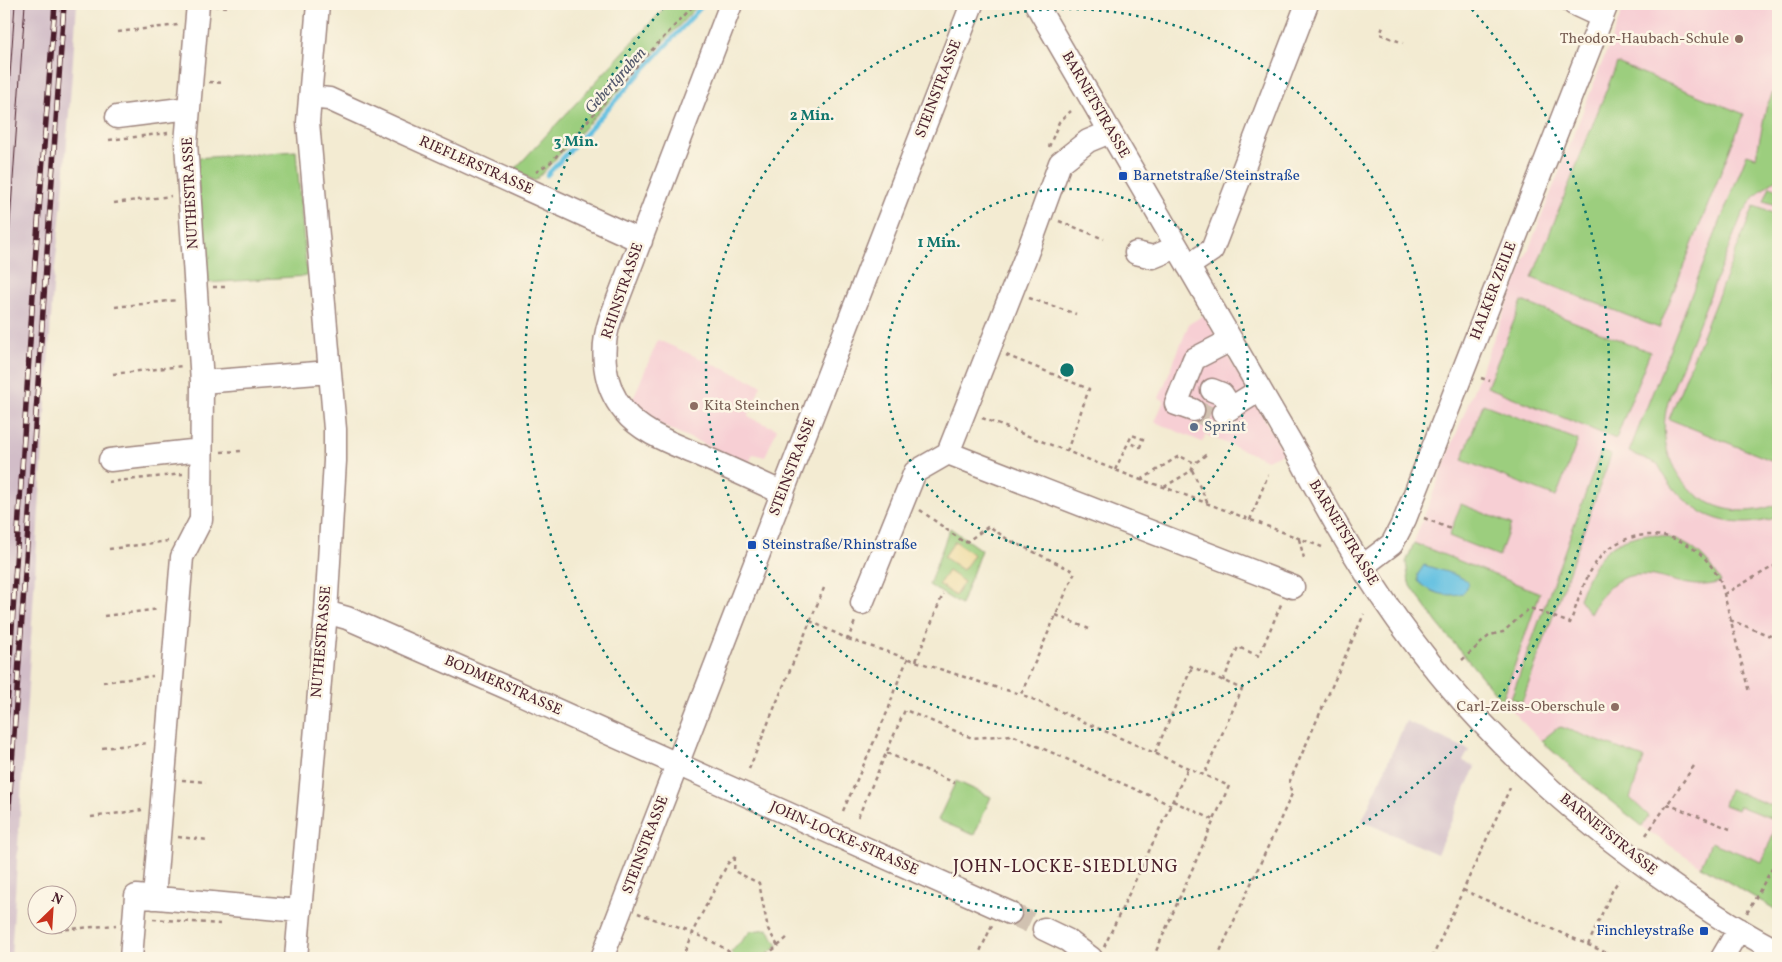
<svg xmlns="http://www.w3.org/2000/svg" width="1782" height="962" font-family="Vollkorn,serif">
  <rect width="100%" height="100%" fill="#fcf5e5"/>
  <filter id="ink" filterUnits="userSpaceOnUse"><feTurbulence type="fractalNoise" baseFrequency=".02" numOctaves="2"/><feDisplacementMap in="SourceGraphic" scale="10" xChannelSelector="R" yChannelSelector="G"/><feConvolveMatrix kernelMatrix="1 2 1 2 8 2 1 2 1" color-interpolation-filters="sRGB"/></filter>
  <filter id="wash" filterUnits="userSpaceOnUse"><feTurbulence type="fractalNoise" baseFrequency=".0096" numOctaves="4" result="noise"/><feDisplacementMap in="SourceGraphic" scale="20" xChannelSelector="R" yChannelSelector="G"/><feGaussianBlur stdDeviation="1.12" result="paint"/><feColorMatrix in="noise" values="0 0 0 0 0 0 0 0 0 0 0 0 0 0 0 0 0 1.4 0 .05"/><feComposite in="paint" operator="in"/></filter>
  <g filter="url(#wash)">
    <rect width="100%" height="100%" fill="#f3ebd2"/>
    <path fill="#f7cfd4" d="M1625 4H1778V842L1750 895 1719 878 1648 831 1572 770 1541 741 1502 701 1437 623 1409 583 1406 562Z
      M1204 315 1284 453 1267 460 1206 435 1202 442 1155 422 1164 400 1159 398 1189 324Z
      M658 340 761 385 748 417 777 429 765 457 753 454 749 464 656 423 642 412 632 401Z"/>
    <path fill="#d2bdc8" d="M8 4H77L64 182 53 286 11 958H4V70Z
      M1406 721 1469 750 1463 761 1475 767 1437 854 1362 821Z"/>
    <path fill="#9cce7e" stroke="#737654" d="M668 4H699L535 181 514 170Z
      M1617 63 1744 114 1659 328 1532 278Z
      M1778 81V178C1762 188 1750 200 1741 217L1670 396C1645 466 1707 533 1778 504V526L1775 518C1724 534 1681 510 1658 464L1629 452 1747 154 1756 157 1766 108Z
      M296 151 307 276 207 283 196 158Z
      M1770 186 1778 189V206L1764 201Z
      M1754 206 1778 215V463L1669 419Z
      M1522 301 1650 352 1616 439 1487 387Z
      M1483 404 1578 440 1556 497 1462 460Z
      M1601 451 1611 455 1522 702 1511 698Z
      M1461 504 1511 524 1499 556 1449 536Z
      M950 528 981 550 961 605 929 585Z
      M1647 534C1683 537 1704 551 1721 582 1716 583 1710 585 1705 585 1693 586 1679 582 1667 579 1627 568 1609 579 1590 614L1579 599C1593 562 1604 540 1647 534Z
      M1414 543 1540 593 1502 701 1437 623 1409 583 1406 562Z
      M1561 727 1644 758 1630 798 1649 816 1642 826 1603 795 1541 741 1556 729Z
      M956 781 991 797 974 835 938 820Z
      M1729 789 1778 808V911L1701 866 1711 842 1762 862 1778 821 1739 806 1737 810 1724 805Z
      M768 929 778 946 762 958H735L731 952 751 931Z"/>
    <path fill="#eeda9e" stroke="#9c7c64" d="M955 541 974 555 963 570 944 557Z
      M948 571 964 582 955 596 939 584Z"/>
    <path fill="#62c0e1" stroke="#567086" d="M1424 565 1453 574 1468 581 1467 588 1463 593C1446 598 1431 593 1418 581V574Z"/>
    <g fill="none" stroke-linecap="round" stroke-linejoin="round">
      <path stroke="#62c0e1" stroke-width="4.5" d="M547 175 704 4"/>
    </g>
  </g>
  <g filter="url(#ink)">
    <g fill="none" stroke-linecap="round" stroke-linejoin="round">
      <path stroke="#d1c2b1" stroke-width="22" stroke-dasharray="22 11" stroke-linecap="butt" d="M1193 410 1209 417
        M1010 913 1044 929"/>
      <g stroke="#9e857e" stroke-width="25">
        <path id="minor" d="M731 4 610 320C600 350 603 386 624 411 641 433 674 444 699 455 727 467 755 480 783 493
          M1036 4 1301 460C1341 537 1389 615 1445 681 1510 758 1587 826 1669 883 1704 908 1740 932 1778 951
          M1574 4 1602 17
          M310 97 329 99 641 241
          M117 117 189 108
          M1136 253 1153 257 1177 247
          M1188 266 1212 250 1307 4
          M202 382 330 372
          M1212 390 1222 394 1231 408
          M1193 410 1176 404 1194 359 1231 340
          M1223 413 1260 390
          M948 453 1293 587
          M110 460 201 450
          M1363 566 1392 544 1405 519 1607 4
          M862 603 915 472 948 453 1026 256 1060 163 1088 141 1110 132
          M326 612 347 618 505 687 1010 913
          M154 898 182 557 201 520 202 382 186 143 198 4
          M1044 929 1067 940 1091 958
          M131 958 136 896 299 911
          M296 958 326 612 335 461V429L308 122 318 4
          M602 958 972 4
          M1722 958 1739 929"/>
      </g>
      <path stroke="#9e857e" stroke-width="2.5" stroke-dasharray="4 4" stroke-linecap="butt" d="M215 6 231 7
        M1383 27 1380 34 1403 43
        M118 32 178 25
        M209 82 224 83
        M109 140 168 133
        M1049 147 1059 122 1071 111
        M536 172 551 162 634 69 695 4
        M114 203 171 196
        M1059 221 1104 239
        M213 287H227
        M1029 298 1076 314
        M115 307 178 300
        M1006 355 1089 389 1067 451
        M113 374 182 366
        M1481 378 1490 381
        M982 418 1141 480 1164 487 1322 547
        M221 452 242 451
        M1115 470 1132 435 1143 439 1140 447 1129 443
        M1192 470 1208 504
        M1141 480 1179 456 1195 463 1207 454
        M108 482 183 474
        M1164 487 1191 471 1195 463
        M920 510 965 543 989 526 1007 539 1075 572 1021 694 1204 775 1242 689 1188 665
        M1424 518 1451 529
        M1250 520 1268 475
        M1299 539 1305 562
        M109 549 168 541
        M1724 594 1778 564
        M1056 615 1089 629
        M104 616 159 609
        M1730 620 1778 639
        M810 621 848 639 856 619
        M848 639 1001 689
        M1462 660 1490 635 1503 632 1530 608 1570 623C1579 600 1585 573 1603 554 1627 529 1671 529 1698 552 1708 560 1715 571 1721 582L1749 692
        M916 661 943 594
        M1223 681 1238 647 1259 656 1282 602
        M103 682 153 676
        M897 684 908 658
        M1006 690 1021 694
        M102 748 148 743
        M887 753 955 783
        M1155 753 1192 667
        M749 769 824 588
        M182 780 206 782
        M1173 801 1214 820
        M1667 804 1730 829
        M843 811 889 708 895 688
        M91 817 142 810
        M858 817 905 710 972 738 1012 735 1171 805
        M1646 835 1694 766
        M178 837 209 840
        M735 857 734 871 759 883 768 929 778 946 762 958
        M1463 890 1616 957 1621 956 1626 958
        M638 913C662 923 721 939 735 958
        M1747 913 1778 858
        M153 919 220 924
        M58 930 116 925
        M1588 945 1613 889 1619 880
        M778 946 789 936
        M1104 947 1188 768
        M682 958 692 933 728 863 735 857
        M977 958 992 925
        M1153 958 1229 786 1204 775
        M1217 958 1292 794 1289 783 1364 614
        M1432 958 1510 788"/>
      <use href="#minor" stroke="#fff" stroke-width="22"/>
      <path stroke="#4a1f2b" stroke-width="1" d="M4 162 15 4
        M4 311 25 4"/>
      <g stroke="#4a1f2b" stroke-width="5.5">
        <path id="rail" d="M4 754 35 262 55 4
          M4 880 64 4"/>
      </g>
      <use href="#rail" stroke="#fcf5e5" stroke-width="4" stroke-dasharray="11" stroke-linecap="butt"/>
    </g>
  </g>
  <g fill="none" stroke="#0f766e" stroke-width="2.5" stroke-dasharray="2.5 5">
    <circle cx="1067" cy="370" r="181"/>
    <circle cx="1067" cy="370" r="361"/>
    <path d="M1467 4A542 542 0 1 1 667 4"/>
  </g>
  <g fill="#8d6e63" stroke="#fcf5e5" stroke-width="2">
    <circle cx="1739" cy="39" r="5"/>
    <circle cx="694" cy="406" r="5"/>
    <circle cx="1615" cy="707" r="5"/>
  </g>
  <g fill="#1a4fb4" stroke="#fcf5e5" stroke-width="2">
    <rect x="1118" y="171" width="10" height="10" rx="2.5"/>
    <rect x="747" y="540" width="10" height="10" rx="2.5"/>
    <rect x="1699" y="926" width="10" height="10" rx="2.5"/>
  </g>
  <circle fill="#5c6f8a" stroke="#fcf5e5" stroke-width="2" cx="1194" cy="427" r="5"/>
  <g text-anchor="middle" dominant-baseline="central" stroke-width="5" stroke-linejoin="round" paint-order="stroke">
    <g font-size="15" fill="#785e54" stroke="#fcf5e5" text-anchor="end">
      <text x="1729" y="39">Theodor-Haubach-Schule</text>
      <text x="704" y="406" text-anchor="start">Kita Steinchen</text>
      <text x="1605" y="707">Carl-Zeiss-Oberschule</text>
    </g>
    <g font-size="15" fill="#4a1f2b" stroke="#fcf5e5">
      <text transform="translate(939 89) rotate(-69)">STEINSTRASSE</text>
      <text transform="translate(1095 105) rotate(60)">BARNETSTRASSE</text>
      <text transform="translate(476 166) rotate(24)">RIEFLERSTRASSE</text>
      <text transform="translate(191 193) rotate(-93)">NUTHESTRASSE</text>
      <text transform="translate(623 291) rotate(-71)">RHINSTRASSE</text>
      <text transform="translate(1494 291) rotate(-69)">HALKER ZEILE</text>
      <text transform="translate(793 467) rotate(-69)">STEINSTRASSE</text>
      <text transform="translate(1343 533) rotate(59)">BARNETSTRASSE</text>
      <text transform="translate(322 642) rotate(-85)">NUTHESTRASSE</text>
      <text transform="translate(503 686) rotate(24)">BODMERSTRASSE</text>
      <text transform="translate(1608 835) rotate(39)">BARNETSTRASSE</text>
      <text transform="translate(844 839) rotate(24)">JOHN-LOCKE-STRASSE</text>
      <text transform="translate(646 845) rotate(-69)">STEINSTRASSE</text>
    </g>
    <g font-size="15" fill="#164399" stroke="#fcf5e5" text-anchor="start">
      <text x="1133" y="176">Barnetstraße/Steinstraße</text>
      <text x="762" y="545">Steinstraße/Rhinstraße</text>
      <text x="1694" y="931" text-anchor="end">Finchleystraße</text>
    </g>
    <g font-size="15" fill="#4e5e75" stroke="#fcf5e5" text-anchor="start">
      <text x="1204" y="427">Sprint</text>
    </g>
    <g font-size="16" font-style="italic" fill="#52576b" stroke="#fcf5e5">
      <text transform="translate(616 81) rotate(-48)">Gebertgraben</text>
    </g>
    <g font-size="18" letter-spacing="1" fill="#4a1f2b" stroke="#fcf5e5">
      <text x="1066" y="867">JOHN-LOCKE-SIEDLUNG</text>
    </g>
  </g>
  <circle cx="1067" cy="370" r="8" fill="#0f766e" stroke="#fcf5e5" stroke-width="2.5"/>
  <g font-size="15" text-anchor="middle" font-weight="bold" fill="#0f766e" stroke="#fcf5e5" stroke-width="5" stroke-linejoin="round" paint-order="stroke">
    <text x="812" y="120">2 Min.</text>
    <text x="576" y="146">3 Min.</text>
    <text x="939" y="247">1 Min.</text>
  </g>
  <rect width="1782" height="962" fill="none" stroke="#fcf5e5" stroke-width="20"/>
  <g transform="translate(52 910) rotate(25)"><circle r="24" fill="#fcf5e5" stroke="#b59f9b"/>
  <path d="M0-4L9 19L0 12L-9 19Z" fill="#c8321e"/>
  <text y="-8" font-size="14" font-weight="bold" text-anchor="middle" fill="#4a1f2b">N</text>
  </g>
</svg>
